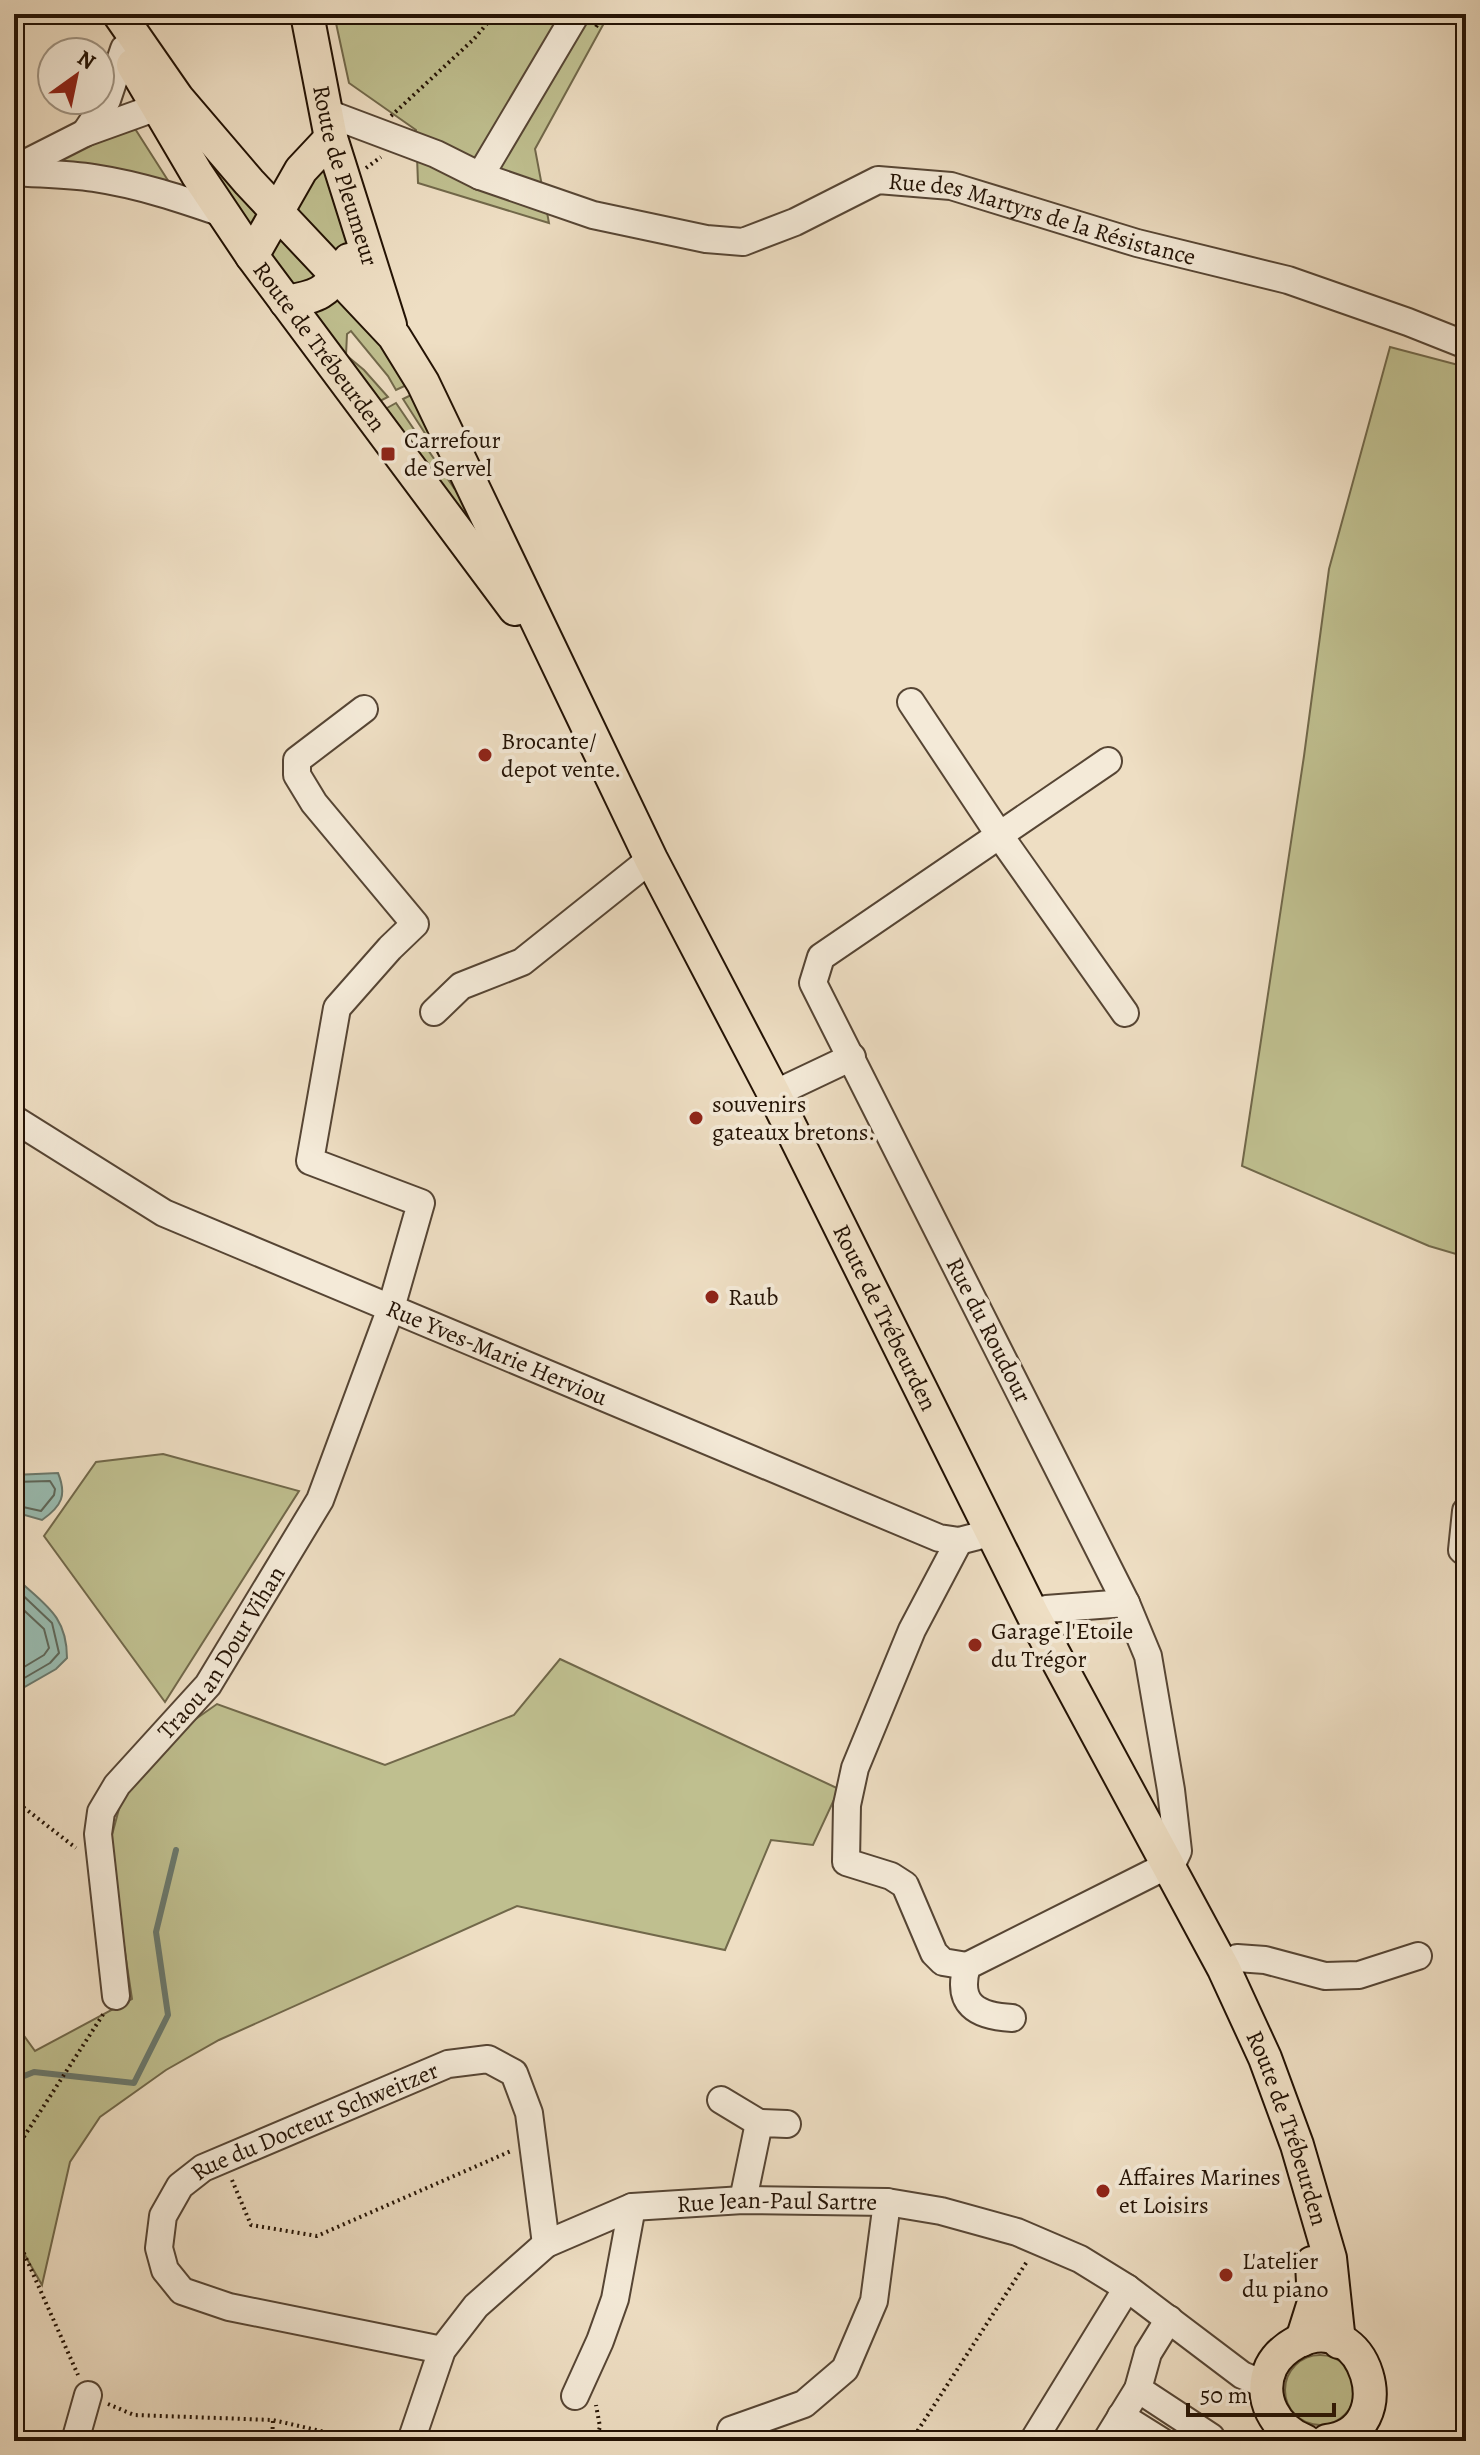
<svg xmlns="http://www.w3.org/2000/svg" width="1480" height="2455" font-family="Alegreya,serif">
  <rect width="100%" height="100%" fill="#eedec3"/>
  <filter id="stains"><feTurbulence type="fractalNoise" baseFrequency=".0025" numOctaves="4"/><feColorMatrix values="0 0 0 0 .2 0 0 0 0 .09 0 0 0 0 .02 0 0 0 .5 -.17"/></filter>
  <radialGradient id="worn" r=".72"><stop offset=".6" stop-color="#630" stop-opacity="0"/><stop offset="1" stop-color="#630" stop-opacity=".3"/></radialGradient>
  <path fill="#bfbf8f" stroke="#71684a" stroke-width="2" d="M334 14H609L535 149 549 223 418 183 416 130 349 83Z
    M181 123 220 172 265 208 257 234Z
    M132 124 169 182 59 160Z
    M329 145 351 235 342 257 287 210Z
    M280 225 320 279 296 286C268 264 266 256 280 225Z
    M342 289 413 382 396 390 388 376 351 331 347 334 346 355 364 370 388 397 374 404 306 309Z
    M1390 347 1466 367V1257L1429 1246 1242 1166 1304 756 1329 569Z
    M419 391 521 596 380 412 396 403 454 488 458 485 403 399Z
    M163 1454 299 1491 165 1702 44 1536 96 1462Z
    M560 1659 839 1789 813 1845 771 1840 725 1950 517 1906 219 2040 166 2070 100 2117 70 2162 42 2285 14 2236V2022L35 2051 132 1999 109 1846 123 1794 183 1728 217 1704 385 1765 514 1715Z
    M1285 2390a35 35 0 1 1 70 0a35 35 0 1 1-70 0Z"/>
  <path fill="#99bcb1" stroke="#6a786c" stroke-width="2" d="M58 1473C67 1495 62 1506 42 1520L14 1512V1475Z
    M14 1576C43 1604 67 1614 67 1658L56 1669 14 1693Z"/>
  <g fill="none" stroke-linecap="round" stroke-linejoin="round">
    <path stroke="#5e675a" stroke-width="2" d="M14 1482 50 1481 55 1489 54 1495 41 1511 14 1505
      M14 1587 52 1623 59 1653 50 1663 14 1684
      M14 1601 44 1629 49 1648 44 1655 14 1673"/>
    <path stroke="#6a786c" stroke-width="6" d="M14 2080 34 2072 134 2083 168 2015 156 1932 176 1850"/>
    <g stroke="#564534" stroke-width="30">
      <g id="minor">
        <path d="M327 113 436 154 480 176 576 14"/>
        <path d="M85 133 107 100 124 49"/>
        <path d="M14 169 85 133 174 101"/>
        <path d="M14 172C41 174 68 174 94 178 140 185 182 199 225 214"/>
        <path id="s1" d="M480 176 593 215 706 239 743 242 795 222 878 180 951 186 1137 243 1288 280 1408 322 1466 345"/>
        <path d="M911 702 1000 836 1125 1013"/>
        <path d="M434 1012 461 986 522 962 651 859"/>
        <path d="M774 1094 852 1057"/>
        <path id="s2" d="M14 1119 164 1213 939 1538 959 1541 994 1532"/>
        <path d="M1466 1511 1462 1550 1466 1553"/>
        <path d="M959 1541 912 1630 855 1768 847 1805 846 1862 891 1876 905 1885 934 1953 943 1962 967 1966"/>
        <path d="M1033 1615 1046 1609 1126 1603"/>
        <path d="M1224 1969 1237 1958 1265 1960 1325 1976 1359 1975 1418 1956"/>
        <path id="s3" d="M116 1996 98 1834 101 1812 117 1785 208 1685 320 1500 391 1308 421 1203 310 1161 337 1008 390 948 415 924 314 803 297 775V760L364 709"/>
        <path d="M1012 2018C976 2016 956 2004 967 1966L1158 1870 1170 1868 1178 1851 1171 1790 1148 1656 1126 1603 813 983 821 957 1108 761"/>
        <path d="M721 2100 759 2123"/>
        <path d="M743 2200 759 2123 787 2124"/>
        <path id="s4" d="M442 2350 229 2307 182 2291 165 2270 159 2248 163 2216 180 2186 203 2168 448 2064 488 2059 514 2073 529 2113 546 2244"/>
        <path d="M1138 2389 1211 2437 1209 2441"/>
        <path d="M575 2396 600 2341 615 2299 632 2207"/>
        <path d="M1121 2416 1161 2441"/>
        <path d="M731 2430 804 2404 845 2369 874 2301 887 2202"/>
        <path d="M75 2441 88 2395"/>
        <path id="s5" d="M411 2441 442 2350 476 2306 546 2244 632 2207 743 2200 887 2202 941 2211 1017 2232 1080 2259 1127 2288 1242 2375 1266 2385"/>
        <path d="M1033 2441 1127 2288"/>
        <path d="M1106 2441 1138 2389 1148 2353 1169 2319"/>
      </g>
    </g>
    <g stroke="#231204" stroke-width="36">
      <g id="major">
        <path id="s6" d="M119 14 178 99 249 182 394 336 423 383 651 859 774 1094 1033 1615 1224 1969 1265 2058 1297 2145 1330 2258 1339 2342"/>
        <path id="s7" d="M307 14 331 138 390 325"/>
        <path id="s8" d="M133 65 197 174 252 256 515 609"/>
        <path d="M252 256 301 170 331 138"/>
        <path d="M286 302C327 295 324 291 349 260"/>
        <path d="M1302 2340 1314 2302 1312 2263"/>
        <path d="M1305 2441C1276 2430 1257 2398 1271 2367 1277 2355 1286 2348 1297 2342 1366 2306 1404 2432 1327 2441"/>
      </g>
    </g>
    <path stroke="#231204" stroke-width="4" stroke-dasharray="2 4" stroke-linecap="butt" d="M596 27 604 14
      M391 116 474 39 495 14
      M366 168 381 157
      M14 1800 76 1848
      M14 2152 104 2013
      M232 2180 251 2225 317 2236 511 2151
      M14 2231 78 2375
      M108 2404 134 2415 273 2420 364 2441
      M272 2441 273 2420
      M595 2441 600 2427 596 2405
      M911 2441 1028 2260"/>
    <use href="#minor" stroke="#f4ead8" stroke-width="26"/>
    <use href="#major" stroke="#eedec3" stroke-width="32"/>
  </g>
  <g fill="#8f2418" stroke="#f4ead8" stroke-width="3">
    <rect x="380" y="446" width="16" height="16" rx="4"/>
    <circle cx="485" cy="755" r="8"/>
    <circle cx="696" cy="1118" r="8"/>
    <circle cx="712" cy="1297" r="8"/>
    <circle cx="975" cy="1645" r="8"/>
    <circle cx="1103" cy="2191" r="8"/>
    <circle cx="1226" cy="2275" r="8"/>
  </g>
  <g text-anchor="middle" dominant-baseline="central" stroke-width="8" stroke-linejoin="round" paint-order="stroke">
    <g font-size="24" fill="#231204" stroke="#f4ead8">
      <text stroke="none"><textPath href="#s7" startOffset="166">Route de Pleumeur</textPath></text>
      <text stroke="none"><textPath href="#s1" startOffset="590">Rue des Martyrs de la Résistance</textPath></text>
      <text stroke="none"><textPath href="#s8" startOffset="338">Route de Trébeurden</textPath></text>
      <text stroke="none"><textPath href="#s6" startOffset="1522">Route de Trébeurden</textPath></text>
      <text transform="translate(989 1330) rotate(63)">Rue du Roudour</text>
      <text stroke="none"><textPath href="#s2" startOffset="538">Rue Yves-Marie Herviou</textPath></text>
      <text stroke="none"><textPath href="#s3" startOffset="386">Traou an Dour Vihan</textPath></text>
      <text stroke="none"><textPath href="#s4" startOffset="534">Rue du Docteur Schweitzer</textPath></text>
      <text stroke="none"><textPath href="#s6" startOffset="2428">Route de Trébeurden</textPath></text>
      <text stroke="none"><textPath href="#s5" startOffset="484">Rue Jean-Paul Sartre</textPath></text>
    </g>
    <g font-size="24" fill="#231204" stroke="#f4ead8" text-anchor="start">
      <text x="404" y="440">Carrefour<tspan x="404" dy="28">de Servel</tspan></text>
      <text x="501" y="741">Brocante/<tspan x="501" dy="28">depot vente.</tspan></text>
      <text x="712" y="1104">souvenirs<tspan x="712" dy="28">gateaux bretons.</tspan></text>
      <text x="728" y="1297">Raub</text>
      <text x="991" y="1631">Garage l'Etoile<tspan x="991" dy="28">du Trégor</tspan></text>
      <text x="1119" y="2177">Affaires Marines<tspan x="1119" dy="28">et Loisirs</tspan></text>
      <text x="1242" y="2261">L'atelier<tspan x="1242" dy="28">du piano</tspan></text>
    </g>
  </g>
  <rect width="1480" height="2455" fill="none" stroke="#eedec3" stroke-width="48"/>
  <rect x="16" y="16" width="1448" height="2423" fill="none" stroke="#231204" stroke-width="4"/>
  <rect x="24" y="24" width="1432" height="2407" fill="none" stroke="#231204" stroke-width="2"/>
  <g transform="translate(76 76) rotate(33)"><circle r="38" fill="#f4ead8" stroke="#a09483" stroke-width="2"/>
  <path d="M0-6L14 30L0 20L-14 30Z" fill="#8f2418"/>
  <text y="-12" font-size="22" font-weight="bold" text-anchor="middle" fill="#231204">N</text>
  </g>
  <path d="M1188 2403v12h146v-12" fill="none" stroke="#231204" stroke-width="4"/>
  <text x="1200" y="2403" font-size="24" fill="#231204" stroke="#f4ead8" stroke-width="6" paint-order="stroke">50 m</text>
  <rect width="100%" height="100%" filter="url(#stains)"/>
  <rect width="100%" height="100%" fill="url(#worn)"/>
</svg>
